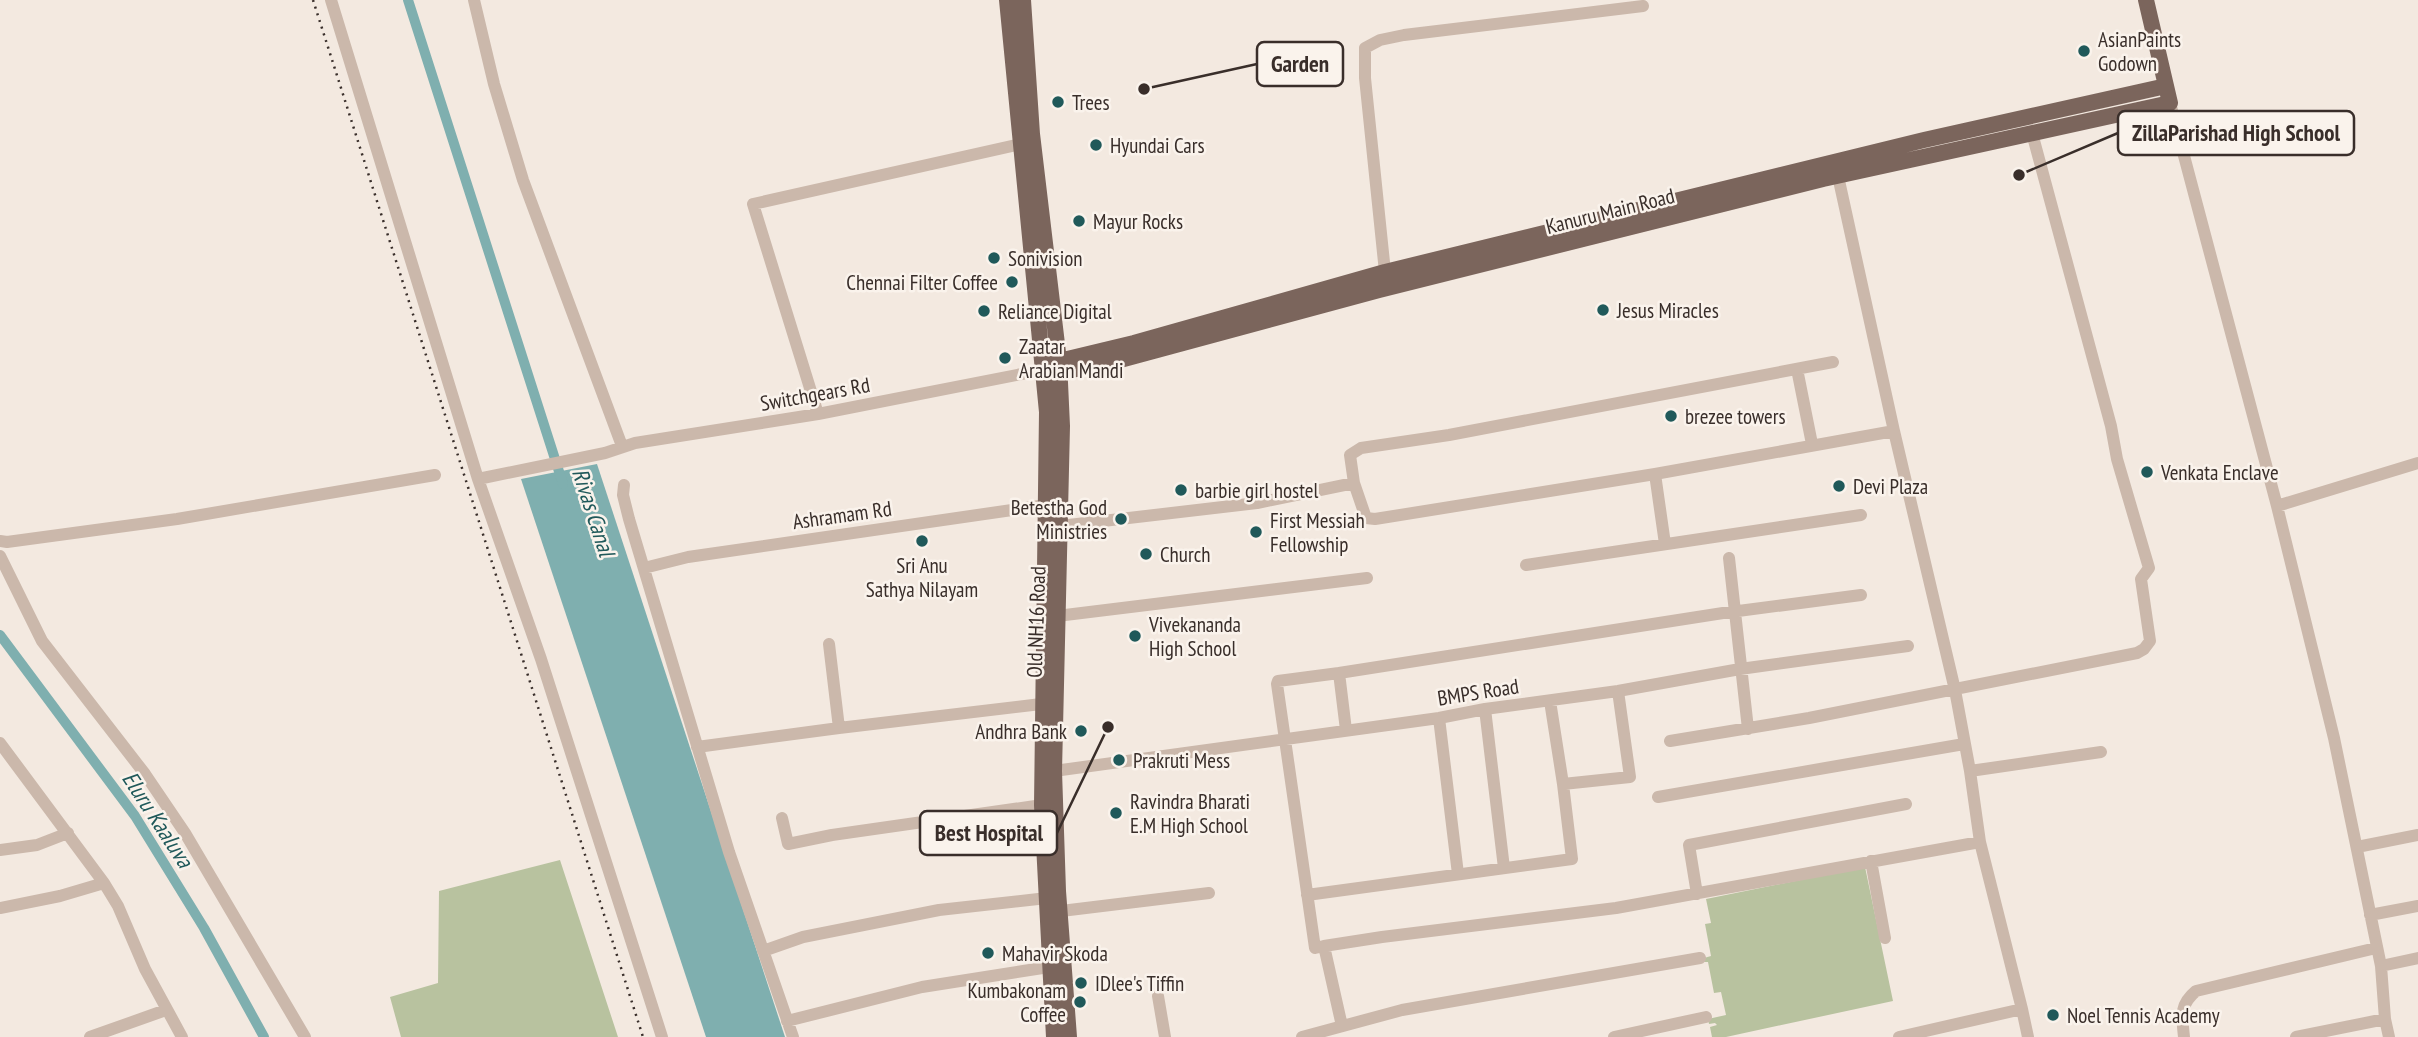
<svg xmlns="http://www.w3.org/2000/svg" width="2418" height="1037" font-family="'PT Sans Narrow',sans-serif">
  <rect width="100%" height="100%" fill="#f3e9e0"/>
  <path fill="#b8c29f" d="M560 860 618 1037H401L390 997 438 983 439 891Z
    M1865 867 1893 1001 1726 1037H1712L1710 1027 1717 1025 1715 1023 1709 1024 1708 1019 1726 1015 1721 992 1714 993 1708 962H1704V958L1711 956 1705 924 1711 923 1706 899Z"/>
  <path fill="#7fafaf" d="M597 464 785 1037H706L521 479Z"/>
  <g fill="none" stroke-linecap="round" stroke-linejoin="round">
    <path stroke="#7fafaf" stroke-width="10" d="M408 0 563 484
      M0 635 135 816 204 928 264 1037"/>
    <path stroke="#cbb8ab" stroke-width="12" d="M331 0 478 479 605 453 635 443 818 414 1032 372
      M474 0 494 84 523 180 622 446
      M2170 103 2277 506 2334 738 2381 966 2385 1019 2389 1037
      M1385 272 1365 78V48L1380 40 1404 35 1643 6
      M1797 369 1812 444
      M818 414 753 204 1021 144
      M1894 431 1955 690 1970 771 2101 752
      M1655 474 1665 544
      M478 479 541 659 662 1037
      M1354 483 1350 455 1361 448 1449 435 1833 362
      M624 485 623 495 629 519 729 852 793 1037
      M2277 506 2418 463
      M1060 526 1257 503 1354 483 1366 518 1375 519 1655 474 1894 431 1838 176
      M0 541 7 542 177 519 435 475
      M0 556 42 641 145 774 185 833 305 1037
      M1729 558 1748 729
      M1526 565 1861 515
      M644 568 688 557 1046 505
      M1057 616 1367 578
      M829 644 839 728
      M1339 673 1278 681 1277 684 1315 948 1324 946 1342 1026
      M1485 709 1504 868
      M1439 718 1458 874
      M1346 730 1339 673 1723 613 1861 595
      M1670 741 1809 718 2137 653 2144 649 2150 641 2141 579 2149 568 2117 459 2111 426 2032 133
      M0 743 104 883 118 906 145 969 182 1037
      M697 747 839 728 1041 704
      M1054 771 1439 718 1485 709 1618 691 1740 669 1908 646
      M1970 771 1980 842 2022 1009
      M1563 784 1630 777 1618 691
      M1658 797 1964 744
      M782 818 788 844 832 835 1042 805
      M2357 847 2418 835
      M0 850 37 845 68 833
      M1871 861 1885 938
      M1697 894 1689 845 1906 804
      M1307 895 1572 859 1563 784 1550 701
      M0 908 60 896 104 883
      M1053 912 1209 893
      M2370 915 2418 906
      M1324 946 1382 937 1616 908 1980 842
      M763 951 803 937 939 910 1047 898
      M2381 966 2418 958
      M1158 996 1165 1037
      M787 1021 922 987 1049 967
      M90 1037 166 1010
      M1302 1037 1402 1010 1700 958
      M1614 1037 1706 1017
      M1899 1037 2022 1009 2028 1037
      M2184 1037C2182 1017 2179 1005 2196 991L2376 948
      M2296 1037 2385 1019"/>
    <path stroke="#7b655c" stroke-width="16" d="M1007 0 1047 412 1042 805 1054 1037
      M1023 0 1032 134 1059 361 1062 426 1054 771 1058 891 1069 1037
      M1044 363 1059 361 1134 343 1385 272 1924 140 2166 86
      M1045 375 1109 363 1379 290 1823 179 2170 103 2146 0"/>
    <path stroke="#392e2a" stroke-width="2.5" stroke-dasharray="2 5" stroke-linecap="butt" d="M313 0 643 1037"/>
  </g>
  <g fill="#20595a" stroke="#faf3ec" stroke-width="2.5">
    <circle cx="2084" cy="51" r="7"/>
    <circle cx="1058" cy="102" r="7"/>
    <circle cx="1096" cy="145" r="7"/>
    <circle cx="1079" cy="221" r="7"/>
    <circle cx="994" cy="258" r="7"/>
    <circle cx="1012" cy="282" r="7"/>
    <circle cx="1603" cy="310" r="7"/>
    <circle cx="984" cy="311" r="7"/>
    <circle cx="1005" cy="358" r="7"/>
    <circle cx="1671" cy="416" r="7"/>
    <circle cx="2147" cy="472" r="7"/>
    <circle cx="1839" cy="486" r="7"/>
    <circle cx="1181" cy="490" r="7"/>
    <circle cx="1121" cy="519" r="7"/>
    <circle cx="1256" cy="532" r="7"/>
    <circle cx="922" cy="541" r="7"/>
    <circle cx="1146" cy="554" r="7"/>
    <circle cx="1135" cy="636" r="7"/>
    <circle cx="1081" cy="731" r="7"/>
    <circle cx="1119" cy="760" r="7"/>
    <circle cx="1116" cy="813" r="7"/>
    <circle cx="988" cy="953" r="7"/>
    <circle cx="1081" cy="983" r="7"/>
    <circle cx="1080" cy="1002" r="7"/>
    <circle cx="2053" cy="1015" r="7"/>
  </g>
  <g text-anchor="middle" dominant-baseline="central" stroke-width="5" stroke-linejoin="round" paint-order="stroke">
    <g font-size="21" fill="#392e2a" stroke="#faf3ec" text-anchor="start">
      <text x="2098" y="39">AsianPaints<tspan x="2098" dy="24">Godown</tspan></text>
      <text x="1072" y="102">Trees</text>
      <text x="1110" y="145">Hyundai Cars</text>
      <text x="1093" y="221">Mayur Rocks</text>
      <text x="1008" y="258">Sonivision</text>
      <text x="998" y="282" text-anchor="end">Chennai Filter Coffee</text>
      <text x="1617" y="310">Jesus Miracles</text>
      <text x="998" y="311">Reliance Digital</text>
      <text x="1019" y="346">Zaatar<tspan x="1019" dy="24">Arabian Mandi</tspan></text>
      <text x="1685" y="416">brezee towers</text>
      <text x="2161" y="472">Venkata Enclave</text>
      <text x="1853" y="486">Devi Plaza</text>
      <text x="1195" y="490">barbie girl hostel</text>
      <text x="1107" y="507" text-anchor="end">Betestha God<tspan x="1107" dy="24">Ministries</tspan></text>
      <text x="1270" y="520">First Messiah<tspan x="1270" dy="24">Fellowship</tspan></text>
      <text x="1160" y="554">Church</text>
      <text x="922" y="565" text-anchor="middle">Sri Anu<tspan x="922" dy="24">Sathya Nilayam</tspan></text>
      <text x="1149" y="624">Vivekananda<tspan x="1149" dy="24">High School</tspan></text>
      <text x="1067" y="731" text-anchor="end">Andhra Bank</text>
      <text x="1133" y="760">Prakruti Mess</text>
      <text x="1130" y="801">Ravindra Bharati<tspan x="1130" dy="24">E.M High School</tspan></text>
      <text x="1002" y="953">Mahavir Skoda</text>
      <text x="1095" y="983">IDlee's Tiffin</text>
      <text x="1066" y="990" text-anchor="end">Kumbakonam<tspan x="1066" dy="24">Coffee</tspan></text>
      <text x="2067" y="1015">Noel Tennis Academy</text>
    </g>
    <g font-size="21" fill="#392e2a" stroke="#faf3ec">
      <text transform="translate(1610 211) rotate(-14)">Kanuru Main Road</text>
      <text transform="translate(815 394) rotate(-10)">Switchgears Rd</text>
      <text transform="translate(842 515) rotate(-8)">Ashramam Rd</text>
      <text transform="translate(1036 622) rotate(-88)">Old NH16 Road</text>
      <text transform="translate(1478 692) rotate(-9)">BMPS Road</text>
    </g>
    <g font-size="23" font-style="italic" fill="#20595a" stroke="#faf3ec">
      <text transform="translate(594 512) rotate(72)">Rivas Canal</text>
      <text transform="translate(158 819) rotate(57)">Eluru Kaaluva</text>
    </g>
  </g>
  <path fill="none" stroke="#392e2a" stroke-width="2.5" d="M1144 89L1257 64M2019 175L2118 133M1108 727L1057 833"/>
  <g fill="#392e2a" stroke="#faf3ec" stroke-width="2.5">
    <circle cx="1144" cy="89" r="7"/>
    <circle cx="2019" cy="175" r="7"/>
    <circle cx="1108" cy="727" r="7"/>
  </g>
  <g fill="#faf3ec" stroke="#392e2a" stroke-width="2.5">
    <rect x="1257" y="42" width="86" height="44" rx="7"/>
    <rect x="2118" y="111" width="236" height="44" rx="7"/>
    <rect x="920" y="811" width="137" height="44" rx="7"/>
  </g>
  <g font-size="23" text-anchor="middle" font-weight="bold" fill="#392e2a">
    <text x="1300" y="72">Garden</text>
    <text x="2236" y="141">ZillaParishad High School</text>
    <text x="989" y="841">Best Hospital</text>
  </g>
</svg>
